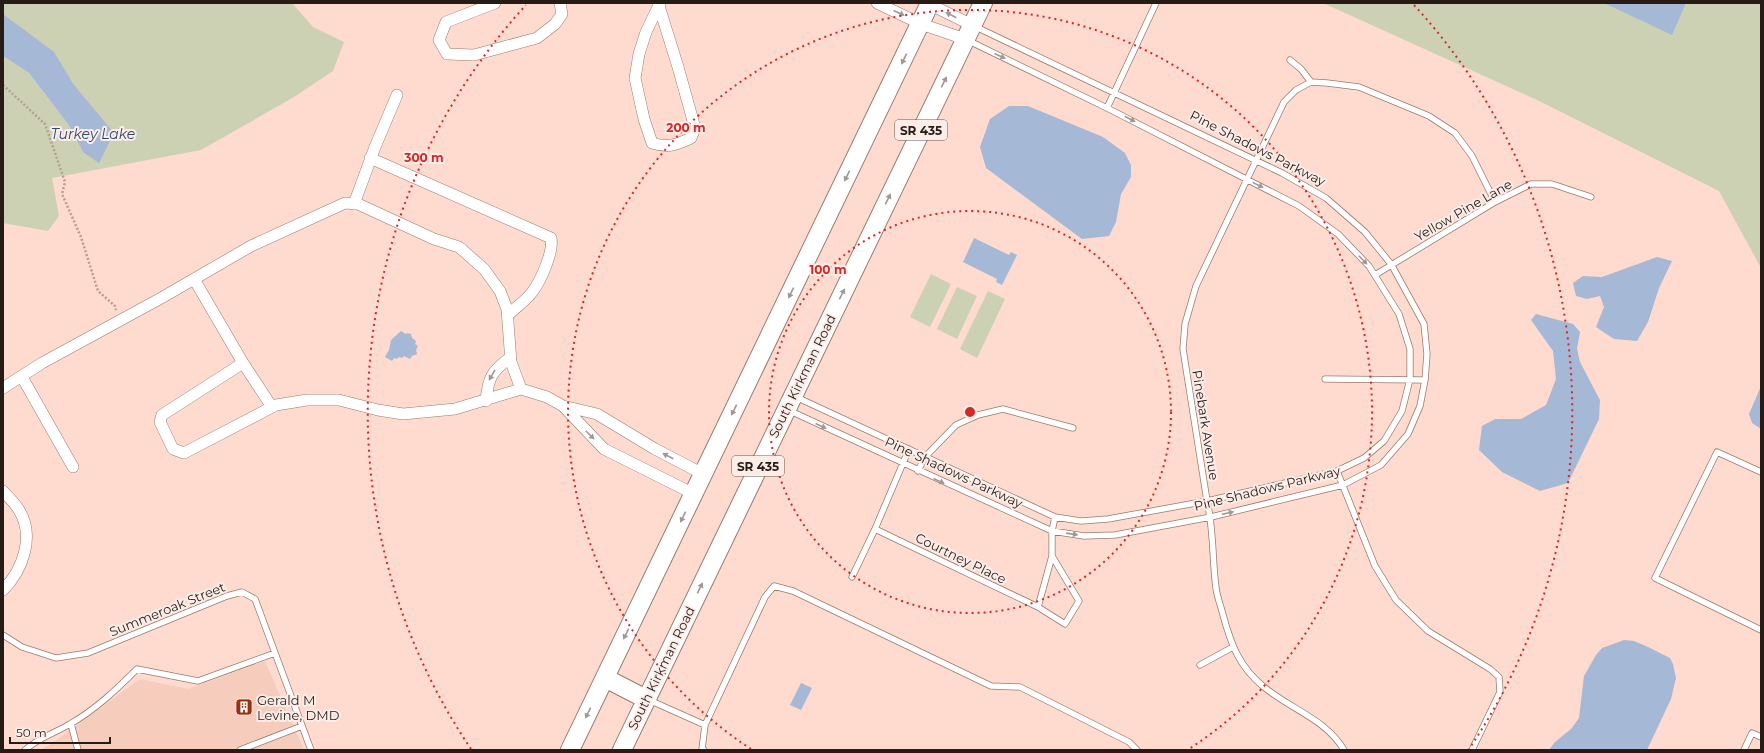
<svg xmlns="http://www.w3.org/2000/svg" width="1764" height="753" font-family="Montserrat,sans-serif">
  <rect width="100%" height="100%" fill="#fedbce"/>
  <path fill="#f6ccbc" d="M265 661 304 750H40L51 744 140 679 188 689Z"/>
  <path fill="#ccd1b4" d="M3 3H292L313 27 344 42 333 71 294 97 201 150 52 178 59 216 48 231 3 223V56L29 73 68 124 83 152 74 85 54 53 3 14Z
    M1323 3H1761V268L1719 191 1537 100Z
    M931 274 951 284 930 327 910 317Z
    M957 287 977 296 957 339 937 329Z
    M988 291 1005 299 977 358 960 349Z"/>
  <path fill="#a5b8d5" d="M1604 3H1685V5L1672 35Z
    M3 14 54 52 74 85 114 133 99 163 83 152 68 124 29 73 3 56Z
    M1009 106H1028L1103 137 1125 153 1131 165V177L1121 194 1116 222 1109 236 1082 239 986 168 980 147 990 119Z
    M974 238 1009 255 1011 252 1017 255 1002 285 996 282 997 279 963 262Z
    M1657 257 1672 261 1659 288 1648 322 1637 341 1614 339 1596 327 1604 307 1600 296 1587 299 1576 296 1573 283 1583 276 1602 277Z
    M1536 314 1573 324 1580 332 1577 349 1580 362 1600 400 1599 419 1568 483 1540 491 1502 472 1479 450 1482 426 1495 419H1521L1546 405 1556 379 1553 351 1531 320Z
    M401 331 406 334 407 333 411 334 412 338 416 341 415 344 418 346 416 350 417 354 412 356 410 359 404 356 402 358 399 357 397 359 394 358 392 361 385 357 389 350 391 340Z
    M1761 386V429L1752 423 1749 414Z
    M1624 640 1634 641 1646 646 1670 658 1673 664 1676 678 1671 699 1647 750H1549L1555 742 1571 729 1579 718 1584 676 1596 655 1602 648Z
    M801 683 812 688 801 710 790 705Z"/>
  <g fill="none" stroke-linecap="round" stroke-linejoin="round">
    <g stroke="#997a6e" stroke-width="7">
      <path id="lane" d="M1290 60 1301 69 1311 82
        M1107 108 1156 3
        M1375 275 1495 202 1531 184H1552L1591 197
        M1325 379 1425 380
        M796 397 1055 517 1081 521 1108 519 1207 501 1337 471 1364 458 1384 441 1402 411 1410 379V349L1399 314 1369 266 1338 234 1299 206 1107 108 967 40
        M788 410 1052 531 1084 536 1115 535 1211 517 1343 485 1381 465 1408 434 1420 406 1425 380 1427 354 1424 324 1391 264 1365 232 1326 198 1282 173 974 26
        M918 471 925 457 956 425 978 415 1003 409 1073 428
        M1337 471 1375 566 1396 600 1428 631 1490 669 1499 677 1500 692 1472 750
        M1761 472 1717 452 1655 578 1761 630
        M875 529 1038 607 1065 624 1079 601 1052 556
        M852 577 875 529 909 449
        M1038 607 1052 556V531L1055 517
        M3 635 22 647 56 658 88 653 227 596 242 592 255 599 311 750
        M1200 665 1233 647
        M649 700 705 725
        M71 724 78 750
        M25 750C38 738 55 733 70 724 95 710 117 689 137 669L198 681 275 653
        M240 750 302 726
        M704 750 702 749 705 725 765 597 774 586 793 591 991 686 1020 687 1129 742 1137 750
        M1344 750C1326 719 1290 709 1264 687 1239 667 1231 644 1223 615 1221 606 1217 597 1216 588 1212 559 1214 530 1207 501L1183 349 1185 324 1196 286 1284 102 1296 90 1311 82 1327 83 1359 87 1429 116 1455 133 1472 156 1495 202
        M1744 750 1752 733 1761 737"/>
    </g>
    <g stroke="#997a6e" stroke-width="12">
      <path id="street" d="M495 3 446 22 439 40 447 54 474 55 537 38 555 24 562 14 560 3
        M877 3 921 24 965 39
        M927 3 972 25
        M659 6 678 67 695 128 691 138C676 145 668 148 652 143L644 119 635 78 639 54 646 32 660 3
        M370 158 551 238C554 251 541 280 533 291 527 300 516 307 508 315
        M354 204 375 147 397 95
        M194 279 243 363 272 407
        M243 363 162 415 160 422 173 449 184 453 276 405 307 400H339L378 410 403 414 455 409 521 389 547 397 563 406 597 414 655 449 703 474
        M22 377 73 467
        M3 388 42 363 163 297 251 246 345 203 358 204 434 239 459 247 484 269 500 291 507 309 511 362 521 389
        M486 401C488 377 492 371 511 357
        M563 406 604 449 694 494
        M3 491C8 497 15 503 19 510 35 536 23 570 3 590"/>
    </g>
    <g stroke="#997a6e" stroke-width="20">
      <path id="primary" d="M605 678 646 699
        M570 750 930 3
        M622 750 983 3"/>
    </g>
    <path stroke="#b89d92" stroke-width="2.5" stroke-dasharray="2 2" stroke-linecap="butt" d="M3 85 45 124 65 182 62 194 81 237 98 291 115 306 116 310"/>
    <use href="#lane" stroke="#fff" stroke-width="5.5"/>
    <use href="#street" stroke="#fff" stroke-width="11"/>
    <use href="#primary" stroke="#fff" stroke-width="18"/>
  </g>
  <defs><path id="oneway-solid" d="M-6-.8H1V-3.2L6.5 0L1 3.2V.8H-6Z"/></defs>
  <g fill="#9e9896">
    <use href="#oneway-solid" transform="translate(899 13) rotate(25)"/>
    <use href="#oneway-solid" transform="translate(951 15) rotate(-153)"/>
    <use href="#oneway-solid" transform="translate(1000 56) rotate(24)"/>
    <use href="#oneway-solid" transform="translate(904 59) rotate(116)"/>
    <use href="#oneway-solid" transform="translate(944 82) rotate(-64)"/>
    <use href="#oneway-solid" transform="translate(1130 119) rotate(27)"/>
    <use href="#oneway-solid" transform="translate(847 176) rotate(116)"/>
    <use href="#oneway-solid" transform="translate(1258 185) rotate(26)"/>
    <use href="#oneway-solid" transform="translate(888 199) rotate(-64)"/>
    <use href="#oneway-solid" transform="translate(1363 260) rotate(46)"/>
    <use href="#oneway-solid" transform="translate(791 293) rotate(116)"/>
    <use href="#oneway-solid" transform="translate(842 294) rotate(-64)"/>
    <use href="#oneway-solid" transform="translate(492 375) rotate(120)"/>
    <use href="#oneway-solid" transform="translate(734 410) rotate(116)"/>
    <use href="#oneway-solid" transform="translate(821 426) rotate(25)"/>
    <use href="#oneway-solid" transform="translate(590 435) rotate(45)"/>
    <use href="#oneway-solid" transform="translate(668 456) rotate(-153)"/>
    <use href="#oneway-solid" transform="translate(939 481) rotate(24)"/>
    <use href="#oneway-solid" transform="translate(1228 513) rotate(-13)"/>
    <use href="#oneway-solid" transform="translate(683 517) rotate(116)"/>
    <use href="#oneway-solid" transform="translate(1072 534) rotate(8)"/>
    <use href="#oneway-solid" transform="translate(700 588) rotate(-64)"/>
    <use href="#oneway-solid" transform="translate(626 634) rotate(116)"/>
    <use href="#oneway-solid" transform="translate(588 713) rotate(116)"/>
  </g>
  <g fill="none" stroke="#d62828" stroke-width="2" stroke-dasharray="2 4">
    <circle cx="970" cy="412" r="201"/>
    <path d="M751 749A402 402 0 1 1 1189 749"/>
    <path d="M471 749A602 602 0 0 1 526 5M1414 5A602 602 0 0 1 1469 749"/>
  </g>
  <defs>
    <g id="building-square" transform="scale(0.9)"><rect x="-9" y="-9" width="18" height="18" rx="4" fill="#983012" stroke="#fcede8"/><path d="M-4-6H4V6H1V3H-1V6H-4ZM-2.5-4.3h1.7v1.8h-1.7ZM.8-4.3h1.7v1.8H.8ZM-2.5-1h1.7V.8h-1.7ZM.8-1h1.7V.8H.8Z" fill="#fff"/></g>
  </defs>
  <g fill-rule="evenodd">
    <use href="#building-square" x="244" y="707"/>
  </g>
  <g text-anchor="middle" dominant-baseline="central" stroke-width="4" stroke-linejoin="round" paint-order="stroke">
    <g fill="#fcede8" stroke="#675a55" stroke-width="1">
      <rect x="895" y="120" width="52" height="20" rx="3"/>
      <rect x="732" y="456" width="52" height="20" rx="3"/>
    </g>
    <g font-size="12" font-weight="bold" fill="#271b16">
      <text x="921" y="130">SR 435</text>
      <text x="758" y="466">SR 435</text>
    </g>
    <g font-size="13" fill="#271b16" stroke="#fcede8">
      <text transform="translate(1258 148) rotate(27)">Pine Shadows Parkway</text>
      <text transform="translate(1463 210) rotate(-30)">Yellow Pine Lane</text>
      <text transform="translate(802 376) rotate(-64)">South Kirkman Road</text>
      <text transform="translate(1206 425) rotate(81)">Pinebark Avenue</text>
      <text transform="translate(954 472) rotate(25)">Pine Shadows Parkway</text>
      <text transform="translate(1267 488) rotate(-14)">Pine Shadows Parkway</text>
      <text transform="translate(961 558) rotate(26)">Courtney Place</text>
      <text transform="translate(167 609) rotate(-22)">Summeroak Street</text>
      <text transform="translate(661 668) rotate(-64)">South Kirkman Road</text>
    </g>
    <g font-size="13" fill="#271b16" stroke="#fcede8" text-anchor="start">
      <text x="257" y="700">Gerald M<tspan x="257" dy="15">Levine, DMD</tspan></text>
    </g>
    <g font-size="14" font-style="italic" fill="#2d4770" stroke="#fcede8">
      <text x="93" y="134">Turkey Lake</text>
    </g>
  </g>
  <circle cx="970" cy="412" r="6" fill="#d62828" stroke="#fcede8" stroke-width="2"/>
  <g font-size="12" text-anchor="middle" font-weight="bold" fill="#d62828" stroke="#fcede8" stroke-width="4" stroke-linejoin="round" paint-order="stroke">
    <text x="686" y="132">200 m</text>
    <text x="424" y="162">300 m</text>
    <text x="828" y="274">100 m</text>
  </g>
  <rect width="1764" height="753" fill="none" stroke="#271b16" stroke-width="8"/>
  <path d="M10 737v6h100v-6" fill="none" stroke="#271b16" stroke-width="2"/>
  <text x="16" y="737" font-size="12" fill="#271b16" stroke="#fcede8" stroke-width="3" paint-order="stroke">50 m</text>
</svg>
